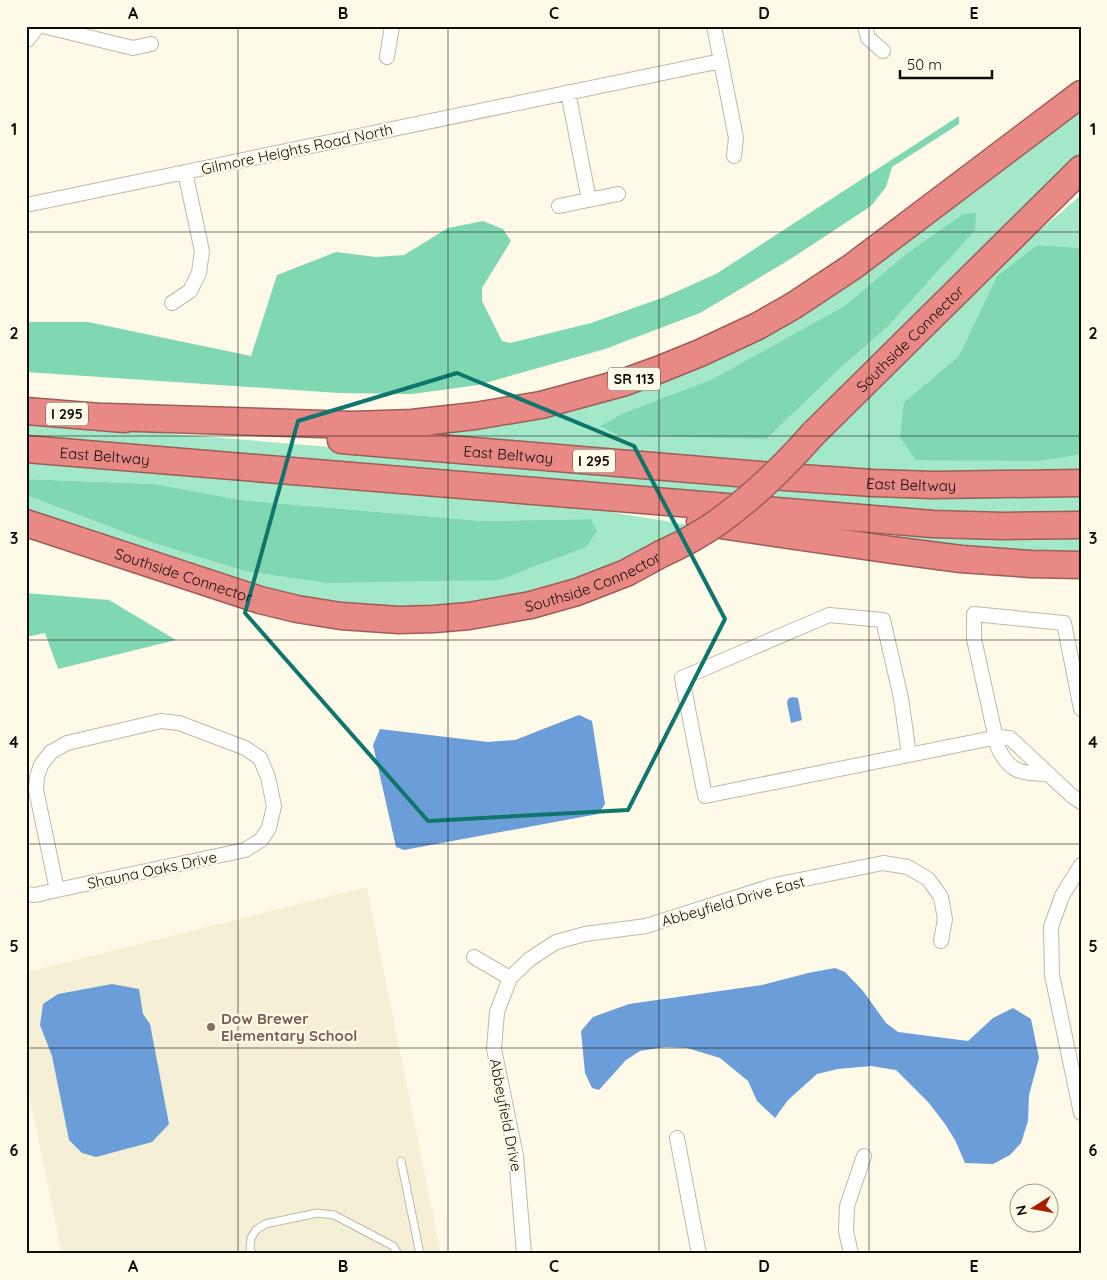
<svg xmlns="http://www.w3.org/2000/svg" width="1107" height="1280" font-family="Quicksand,sans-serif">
  <rect width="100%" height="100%" fill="#fefae7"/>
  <path fill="#f4efd5" d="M367 887 441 1254H62L26 1081V972Z"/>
  <path fill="#a3e8c9" d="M1081 109V159L768 464 445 438V431L805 313 867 272Z
    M1081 195V248L1037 245 997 276 958 357 904 402 1038 461 1081 455V470L932 473 801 465 1025 243Z
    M26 422 478 459 751 480 725 501 26 442Z
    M26 457 550 502 689 525 651 549 547 592 436 611 314 604 26 513V495L150 542 244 571 325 583 591 519 482 521 240 500 156 484 26 479Z
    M781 484 1081 492V518L1049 519 762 501Z
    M896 534C958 538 1019 540 1081 538V561L895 546Z"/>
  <path fill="#7fd8b2" d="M959 116V124L892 167 886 187 871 206 789 260 700 313 605 349 478 385 412 394 339 393 26 372V322H88L251 356 277 275 336 252 376 257 404 255 448 228 483 221 503 229 511 241 482 288V301L502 341 510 343 591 323 662 298 716 274Z
    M976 213 975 230 886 328 840 368 766 439 618 435 600 426 624 413 711 380 845 306 905 255 963 214Z
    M1037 245 1081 248V455L1038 461 916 460 900 437 904 402 958 357 997 276Z
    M26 479 156 484 240 500 482 521 591 519 597 531 586 547 499 580 325 583 244 571 150 542 26 495Z
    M26 593 109 600 176 640 58 669 45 633 26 637Z"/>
  <path fill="#6b9dd8" d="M792 697 798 698 802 720 791 723 787 703 788 699Z
    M579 715 592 721 605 804 598 814 404 850 396 847 373 745 380 729 488 742 515 740Z
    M835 968 845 972 863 991 886 1023 898 1032 968 1041 993 1018 1013 1008 1031 1019 1039 1058 1029 1095 1028 1121 1021 1143 1010 1155 993 1164 965 1163 955 1140 945 1124 929 1103 896 1070 871 1066 838 1069 817 1074 788 1100 775 1118 757 1101 748 1081 720 1058 687 1048 665 1047 640 1051 626 1060 599 1090 592 1088 585 1073 581 1031 593 1017 629 1004 762 985 808 973Z
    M112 984 139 989 143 1014 150 1024 169 1124 152 1142 96 1157 82 1153 69 1140 52 1056 40 1025 43 1004 58 994Z"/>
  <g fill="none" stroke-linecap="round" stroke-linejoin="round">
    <g stroke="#bebaa8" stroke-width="9">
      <path id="lane" d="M401 1161 420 1254
        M253 1254 250 1250 251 1238 256 1230 265 1224 317 1213 334 1215 393 1246 398 1254"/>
    </g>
    <g stroke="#bebaa8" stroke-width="16">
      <path id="street" d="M43 26 133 48 151 44
        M714 26 736 138 734 156
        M865 26 868 38 883 51
        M387 57 392 26
        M568 92 589 200
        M26 205 721 61
        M559 206 618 194
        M172 303 190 291 199 273 202 251 185 172
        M909 755 901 698 883 620 829 615 682 678 705 796 998 737 1010 738 1072 796 1081 802
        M1049 774C1022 773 1011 774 998 748L974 639V614L1064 623 1081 709
        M1081 865 1062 896 1051 927 1052 975 1081 1113
        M26 894 35 895 57 890 245 850 261 840 269 828 274 806 268 777 260 758 245 748 179 723 161 721 67 743 51 752 41 765 37 777 36 790 57 890
        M474 957 510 978
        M677 1138 699 1254
        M524 1254 516 1156 494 1049 497 1012 510 978 530 959 556 942 585 934 646 926 775 885 883 863 908 867 928 879 941 897 945 919 941 941
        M851 1254 846 1231 847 1206 864 1156"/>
    </g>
    <g stroke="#bebaa8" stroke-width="22">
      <path id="secondary" d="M26 37 34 26"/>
    </g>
    <g stroke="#9d5e59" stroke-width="29">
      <g id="highway">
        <path d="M26 411 125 419"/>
        <path d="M107 417 352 425 412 423 475 416 541 405 622 383 658 370 700 353 758 326 793 306 852 267 1081 94"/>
        <path id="s1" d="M813 434 1081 169"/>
        <path id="s2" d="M341 440 785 477 873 483 934 485 1081 483"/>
        <path id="s3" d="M26 449 933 524 1003 526 1081 525"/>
        <path d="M700 522 892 550 961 559 1031 564 1081 565"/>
        <path id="s4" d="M26 523 260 600 297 609 341 616 399 620 434 619 469 616 531 605 577 592 626 573 661 554"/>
      </g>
    </g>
    <use href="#lane" stroke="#fff" stroke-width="7"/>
    <use href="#street" stroke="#fff" stroke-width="14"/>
    <use href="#secondary" stroke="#fff" stroke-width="20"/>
    <use href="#highway" stroke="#e98985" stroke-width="26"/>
    <g stroke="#9d5e59" stroke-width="29" stroke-linecap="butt">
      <path id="highway-bridge" d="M661 554C681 545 700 535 718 522 753 497 784 467 813 434"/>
    </g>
    <use href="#highway-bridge" stroke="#e98985" stroke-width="26"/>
  </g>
  <path fill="none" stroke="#0f766e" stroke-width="4" stroke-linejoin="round" d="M457 373 634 446 725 619 628 810 428 821 245 613 298 421Z"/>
  <path fill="none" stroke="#0f0d07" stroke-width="1" stroke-opacity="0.55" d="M238 26V1254M448 26V1254M659 26V1254M869 26V1254M26 232H1081M26 436H1081M26 640H1081M26 844H1081M26 1048H1081"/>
  <circle fill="#8d6e63" stroke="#fefae7" stroke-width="2" cx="211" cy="1027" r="5"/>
  <g text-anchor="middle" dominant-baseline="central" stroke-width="4.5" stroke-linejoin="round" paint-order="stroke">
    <g fill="#fefae7" stroke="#57544a" stroke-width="1">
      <rect x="608" y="367.5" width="52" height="23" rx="4"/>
      <rect x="46" y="402.5" width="42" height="23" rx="4"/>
      <rect x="573" y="449.5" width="42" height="23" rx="4"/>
    </g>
    <g font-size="14" font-weight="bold" fill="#0f0d07">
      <text x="634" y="379">SR 113</text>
      <text x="67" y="414">I 295</text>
      <text x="594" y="461">I 295</text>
    </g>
    <g font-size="15" fill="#0f0d07" stroke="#fefae7">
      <text transform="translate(297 149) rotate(-12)">Gilmore Heights Road North</text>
      <text stroke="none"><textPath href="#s1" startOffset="136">Southside Connector</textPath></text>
      <text stroke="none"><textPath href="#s2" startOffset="168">East Beltway</textPath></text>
      <text stroke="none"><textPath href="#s3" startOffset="79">East Beltway</textPath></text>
      <text stroke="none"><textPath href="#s2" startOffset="572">East Beltway</textPath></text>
      <text stroke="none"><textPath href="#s4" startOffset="166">Southside Connector</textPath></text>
      <text stroke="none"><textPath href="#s4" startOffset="586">Southside Connector</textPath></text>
      <text transform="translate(152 870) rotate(-12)">Shauna Oaks Drive</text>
      <text transform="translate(733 901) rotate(-16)">Abbeyfield Drive East</text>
      <text transform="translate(506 1115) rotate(79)">Abbeyfield Drive</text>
    </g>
    <g font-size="15" font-weight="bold" fill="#785e54" stroke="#fefae7" text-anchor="start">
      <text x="221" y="1018">Dow Brewer<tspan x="221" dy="17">Elementary School</tspan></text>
    </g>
  </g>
  <rect width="1107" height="1280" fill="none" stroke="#fefae7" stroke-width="55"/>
  <g transform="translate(1034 1208) rotate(259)"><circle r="24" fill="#fefae7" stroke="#9e9b8d"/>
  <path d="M0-4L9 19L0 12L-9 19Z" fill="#ab1d00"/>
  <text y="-8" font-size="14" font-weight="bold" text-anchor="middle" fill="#0f0d07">N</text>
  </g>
  <path d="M900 70v8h92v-8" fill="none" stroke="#0f0d07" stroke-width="2.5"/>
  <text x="907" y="70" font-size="15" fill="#0f0d07" stroke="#fefae7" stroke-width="4" paint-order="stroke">50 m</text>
  <rect x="28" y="28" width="1052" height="1224" fill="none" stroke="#0f0d07" stroke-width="2"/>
  <g font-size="16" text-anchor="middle" font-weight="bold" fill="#0f0d07">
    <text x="133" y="19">A</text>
    <text x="343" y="19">B</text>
    <text x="554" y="19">C</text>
    <text x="764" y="19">D</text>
    <text x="974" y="19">E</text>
    <text x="14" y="135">1</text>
    <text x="1093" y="135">1</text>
    <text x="14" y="339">2</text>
    <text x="1093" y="339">2</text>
    <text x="14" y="544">3</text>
    <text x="1093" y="544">3</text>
    <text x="14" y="748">4</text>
    <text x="1093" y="748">4</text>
    <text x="14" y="952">5</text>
    <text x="1093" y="952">5</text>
    <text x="14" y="1156">6</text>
    <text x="1093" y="1156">6</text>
    <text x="133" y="1272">A</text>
    <text x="343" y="1272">B</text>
    <text x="554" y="1272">C</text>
    <text x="764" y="1272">D</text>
    <text x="974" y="1272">E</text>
  </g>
</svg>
